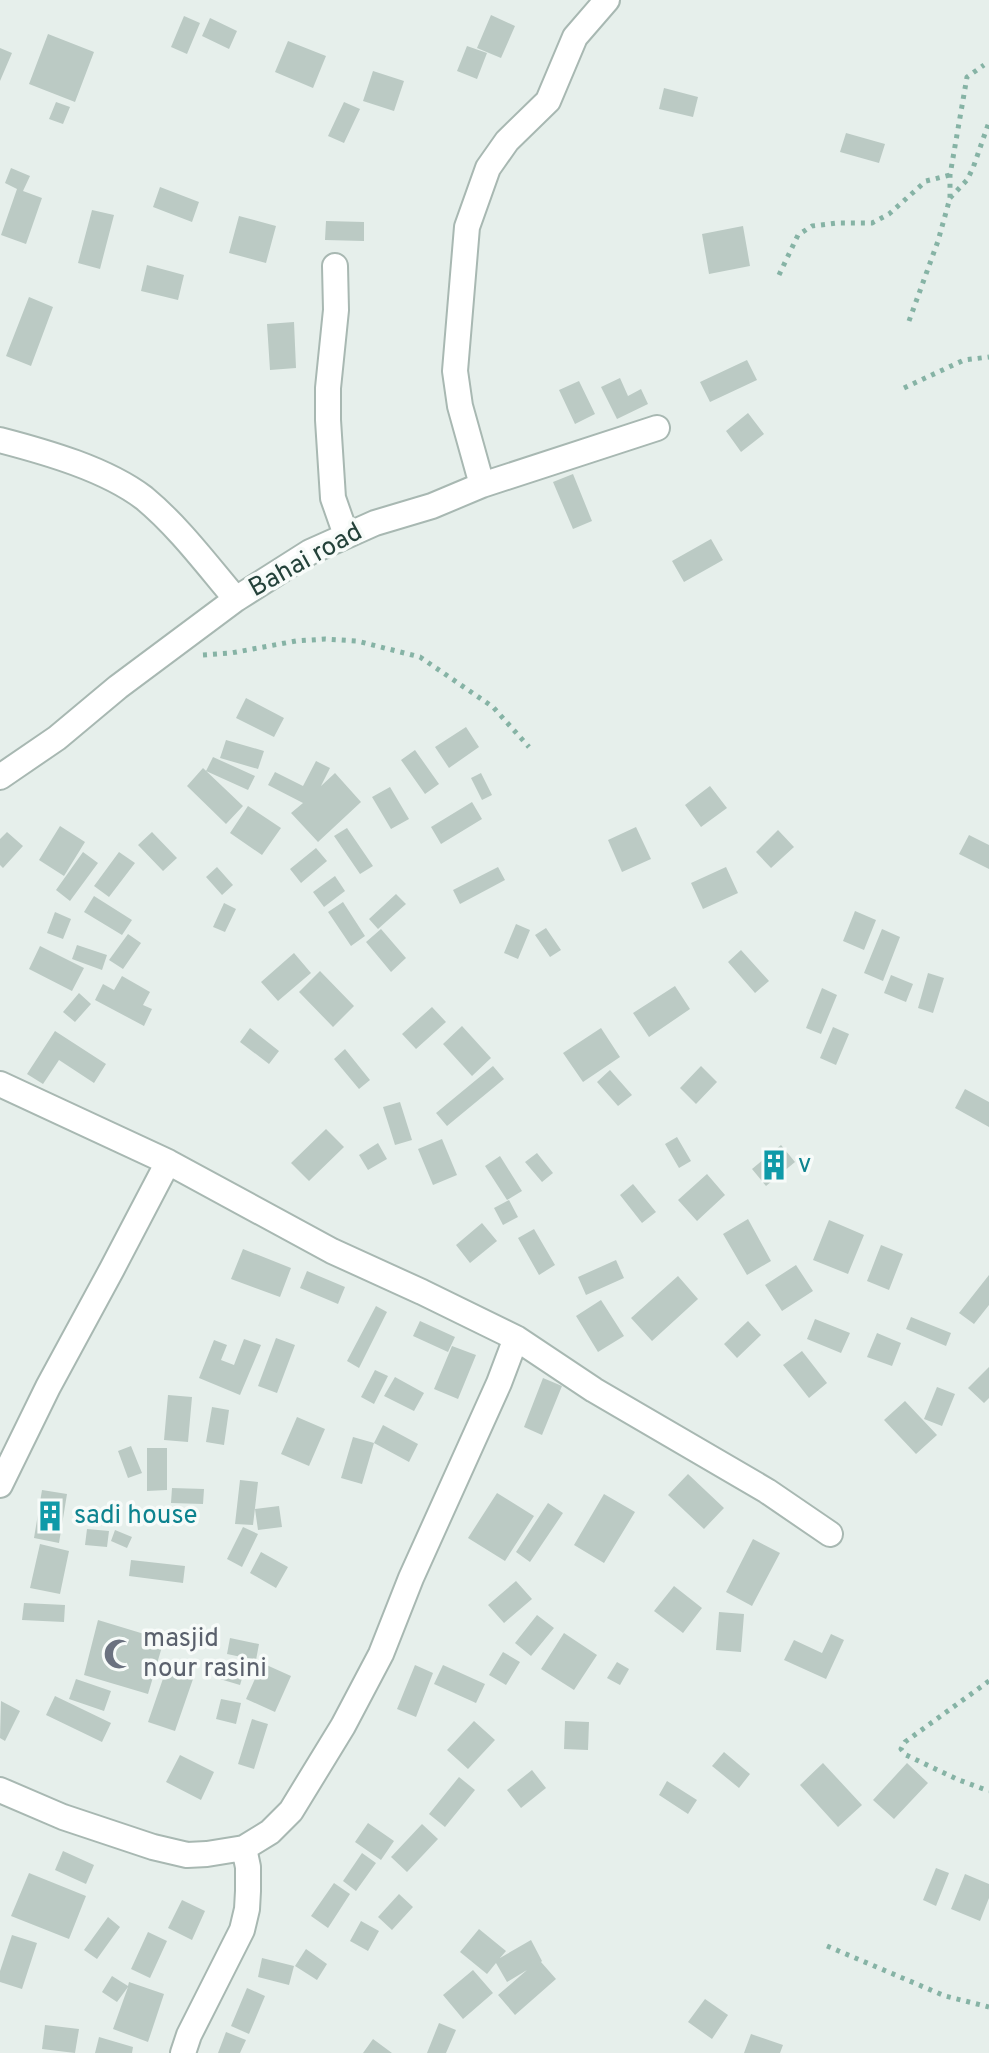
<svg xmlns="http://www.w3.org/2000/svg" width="989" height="2053" font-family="Overpass,sans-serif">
  <rect width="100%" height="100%" fill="#e6efeb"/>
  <path fill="#bbcac4" d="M491 15 515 26 501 58 477 48Z
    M184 16 200 23 187 54 171 47Z
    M210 18 237 31 229 49 202 36Z
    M48 34 94 52 75 102 29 84Z
    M288 41 326 56 313 88 275 72Z
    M467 46 487 53 477 79 457 71Z
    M0 48 12 53 0 81Z
    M373 71 404 81 394 111 363 101Z
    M664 88 698 97 693 117 659 109Z
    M56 102 70 107 63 124 49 119Z
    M344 102 360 109 344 143 328 136Z
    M846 133 885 144 879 163 840 152Z
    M11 168 30 176 23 191 42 198 26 244 1 235 17 189 5 183Z
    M160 187 199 202 192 222 153 207Z
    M92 210 114 215 100 269 78 263Z
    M239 216 276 226 266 263 229 253Z
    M326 221 364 222V241L325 240Z
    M743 226 750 266 709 274 702 234Z
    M147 265 184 275 178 300 141 291Z
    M29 297 53 307 31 366 6 356Z
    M294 322 296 368 270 370 267 324Z
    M747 360 757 380 710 402 700 382Z
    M620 378 628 396 641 389 648 404 617 419 601 387Z
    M579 381 595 414 575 424 559 390Z
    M748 413 764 434 741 452 726 431Z
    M573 474 592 521 573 529 553 482Z
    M711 539 723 560 684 582 672 561Z
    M246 698 284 718 274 737 236 718Z
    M466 727 479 747 449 768 435 747Z
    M226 740 264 751 258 769 220 758Z
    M415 750 439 784 425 794 401 760Z
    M213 757 255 776 248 790 206 771Z
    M316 761 330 768 321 786 335 773 361 802 318 842 291 813 303 803 268 785 275 772 303 786Z
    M203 768 243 806 226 824 187 786Z
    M481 773 492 795 482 800 471 778Z
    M710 786 727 808 701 827 685 805Z
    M390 787 409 819 391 829 372 797Z
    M472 802 482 819 441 844 431 827Z
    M248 806 281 828 262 855 230 833Z
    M60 826 85 842 64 876 39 860Z
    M636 827 651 859 622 872 608 840Z
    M347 828 373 866 360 874 334 836Z
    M778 830 794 847 771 868 756 852Z
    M7 832 23 846 3 868 0 865V839Z
    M152 832 177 858 163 871 138 845Z
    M969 835 989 845V869L959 854Z
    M316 848 327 861 301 883 290 869Z
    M83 852 98 863 70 901 56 890Z
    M119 852 135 863 109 897 94 886Z
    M217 867 233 885 222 895 206 877Z
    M498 867 505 880 460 904 453 890Z
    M726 867 738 893 703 909 691 883Z
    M335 876 345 891 324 907 313 892Z
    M396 894 406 904 378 929 369 919Z
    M94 896 132 920 122 935 84 912Z
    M343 902 365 936 351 946 328 912Z
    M224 903 236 909 225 932 213 927Z
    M855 911 876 920 864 950 843 941Z
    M55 912 71 919 63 939 47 933Z
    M516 924 530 930 518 959 504 953Z
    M546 928 561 950 550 957 535 935Z
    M381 929 406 958 391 972 366 942Z
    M882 929 900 937 883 981 864 973Z
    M128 934 141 943 123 969 109 960Z
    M77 945 107 955 102 970 72 959Z
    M40 946 84 968 72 991 29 969Z
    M741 950 769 981 755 993 728 962Z
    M294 953 311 973 278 1001 261 982Z
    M320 971 354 1006 333 1027 299 992Z
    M928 973 944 978 933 1013 918 1008Z
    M891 975 913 984 906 1002 884 993Z
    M122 976 150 992 143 1005 152 1009 144 1026 95 1000 103 984 114 990Z
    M675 986 690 1009 649 1037 633 1013Z
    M822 988 837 995 821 1034 806 1028Z
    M79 993 91 1004 75 1022 63 1012Z
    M432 1007 446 1022 416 1049 402 1034Z
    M462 1026 491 1058 472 1076 443 1044Z
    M833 1027 849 1034 836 1065 820 1058Z
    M250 1028 279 1051 269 1064 240 1042Z
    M601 1028 620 1057 583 1082 563 1053Z
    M55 1031 106 1064 94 1083 59 1060 43 1084 27 1074Z
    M345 1049 370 1080 359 1089 334 1059Z
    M493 1066 504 1079 447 1126 436 1113Z
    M701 1066 717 1082 696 1104 680 1088Z
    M610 1070 632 1095 618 1106 597 1082Z
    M965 1089 989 1102V1127L955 1108Z
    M400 1102 412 1140 395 1145 383 1107Z
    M326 1129 344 1147 309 1181 291 1163Z
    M677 1137 691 1161 679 1168 665 1144Z
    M442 1139 457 1175 433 1185 418 1149Z
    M378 1143 387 1159 368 1170 359 1155Z
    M781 1145 795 1162 766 1186 752 1169Z
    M537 1153 553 1173 542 1182 525 1162Z
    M500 1156 522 1191 507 1200 485 1166Z
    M707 1174 725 1195 697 1221 678 1200Z
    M633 1184 656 1212 642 1223 620 1195Z
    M509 1200 518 1217 503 1225 494 1208Z
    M748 1219 771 1261 747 1275 723 1234Z
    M829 1220 864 1235 848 1274 813 1260Z
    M482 1223 497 1241 470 1263 456 1245Z
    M534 1229 555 1265 539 1275 518 1238Z
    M881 1245 903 1254 889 1290 867 1281Z
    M243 1249 291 1268 280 1297 231 1279Z
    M616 1260 624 1278 586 1295 578 1277Z
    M796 1265 813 1291 782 1311 765 1285Z
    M307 1271 345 1287 338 1304 300 1288Z
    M989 1275V1305L974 1324 959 1313Z
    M678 1276 698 1299 652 1341 631 1318Z
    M601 1300 624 1336 598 1352 576 1316Z
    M376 1306 387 1312 359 1368 347 1361Z
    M911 1317 951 1333 946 1346 906 1329Z
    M815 1319 850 1333 841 1353 807 1339Z
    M420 1321 455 1337 448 1352 413 1336Z
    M748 1321 761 1335 737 1358 724 1344Z
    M877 1333 901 1343 892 1366 867 1357Z
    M276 1338 295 1345 277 1393 258 1386Z
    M244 1339 261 1345 240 1395 199 1378 214 1340 227 1345 221 1360 234 1365Z
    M452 1346 476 1355 458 1399 434 1389Z
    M802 1351 827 1383 809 1398 783 1365Z
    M989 1367V1398L984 1403 968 1388Z
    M375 1370 388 1376 374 1404 361 1397Z
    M395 1377 424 1393 414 1411 384 1396Z
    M543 1378 562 1386 542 1435 524 1427Z
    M937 1387 955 1394 942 1426 924 1419Z
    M168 1395 192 1397 188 1442 164 1440Z
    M905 1401 937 1435 916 1454 884 1420Z
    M212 1407 229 1410 224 1445 206 1442Z
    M297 1417 325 1429 309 1466 281 1454Z
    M383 1425 418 1444 409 1462 374 1443Z
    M353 1437 374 1443 362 1484 341 1478Z
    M131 1446 142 1473 128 1478 118 1451Z
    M147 1448H167V1490L147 1491Z
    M688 1474 724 1508 704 1529 668 1495Z
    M240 1480 258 1482 253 1525 235 1524Z
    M172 1488 204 1489 203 1504 171 1503Z
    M42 1490 67 1494 59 1543 34 1538Z
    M497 1493 534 1516 505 1561 468 1538Z
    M604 1494 635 1512 604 1563 574 1545Z
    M548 1503 563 1513 530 1562 516 1552Z
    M279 1506 282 1527 258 1530 255 1509Z
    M243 1527 258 1534 242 1567 227 1559Z
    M87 1529 109 1531 107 1547 85 1545Z
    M115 1530 132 1537 127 1548 111 1541Z
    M753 1539 780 1553 752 1606 726 1592Z
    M40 1544 69 1551 60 1594 30 1588Z
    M261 1552 288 1567 276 1588 250 1573Z
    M131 1560 185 1566 183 1583 129 1576Z
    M516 1581 532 1599 504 1623 488 1605Z
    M674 1586 702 1608 683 1633 654 1611Z
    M24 1603 65 1605 64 1622 22 1620Z
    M719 1612 744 1614 741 1652 716 1650Z
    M537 1615 554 1628 531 1656 515 1643Z
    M98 1620 164 1640 148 1694 84 1675Z
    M564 1633 597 1655 574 1690 541 1669Z
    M831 1634 844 1640 826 1679 784 1660 794 1640 822 1653Z
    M230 1638 259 1644 256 1660 227 1654Z
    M503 1652 520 1662 506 1685 489 1675Z
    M617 1662 629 1669 620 1685 607 1678Z
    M262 1663 291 1676 275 1712 246 1699Z
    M216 1664 244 1672 240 1685 213 1677Z
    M415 1665 433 1673 416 1717 397 1709Z
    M443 1665 485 1684 476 1703 434 1684Z
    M166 1670 193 1679 175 1731 148 1722Z
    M76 1679 111 1691 104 1711 69 1699Z
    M55 1696 111 1723 102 1742 46 1715Z
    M221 1699 241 1703 236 1724 216 1719Z
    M1 1701 20 1711 5 1741 0 1738Z
    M252 1719 268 1724 254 1769 238 1764Z
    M474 1721 495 1740 468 1769 447 1750Z
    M565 1721 589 1722 588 1750 564 1749Z
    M724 1752 750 1774 739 1788 712 1766Z
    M180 1755 214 1772 201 1800 166 1782Z
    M823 1763 862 1805 838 1827 800 1785Z
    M907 1763 928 1783 894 1819 873 1800Z
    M532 1770 546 1788 521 1808 507 1790Z
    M459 1777 475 1790 445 1827 429 1814Z
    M667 1781 697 1800 688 1814 659 1795Z
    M368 1823 394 1841 381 1860 355 1842Z
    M422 1824 438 1839 407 1872 391 1857Z
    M63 1851 94 1865 86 1884 55 1870Z
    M362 1853 376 1863 356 1891 343 1881Z
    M936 1868 949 1873 936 1906 923 1900Z
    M29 1873 86 1896 69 1939 11 1916Z
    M965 1874 989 1884V1898L980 1921 951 1909Z
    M334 1883 350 1894 328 1928 311 1916Z
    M399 1894 413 1907 392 1930 378 1917Z
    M182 1900 205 1911 192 1940 168 1928Z
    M108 1917 120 1927 97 1959 84 1950Z
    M361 1921 379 1931 368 1951 350 1941Z
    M479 1929 506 1951 500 1958 531 1940 542 1961 541 1962 556 1979 515 2015 498 1995 527 1970 507 1982 496 1963 487 1974 460 1952Z
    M148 1932 167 1941 150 1978 131 1969Z
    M12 1935 37 1943 22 1989 0 1982V1971Z
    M306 1949 327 1964 317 1980 295 1966Z
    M262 1958 294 1966 289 1985 258 1977Z
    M473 1970 493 1993 463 2019 443 1995Z
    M112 1976 128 1986 129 1982 164 1994 148 2042 113 2029 128 1987 117 2002 102 1992Z
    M247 1988 265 1996 249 2034 231 2026Z
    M705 1999 728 2015 712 2039 688 2022Z
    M439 2023 456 2030 446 2053H427Z
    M45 2025 79 2029 75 2053 42 2049Z
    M226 2032 246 2040 240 2053H218Z
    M751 2034 783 2045 780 2053H744Z
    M99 2037 133 2047 132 2053H95Z
    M373 2039 392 2053H363Z"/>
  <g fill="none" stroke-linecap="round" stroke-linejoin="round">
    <g stroke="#a8b8b2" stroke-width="28">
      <path id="street" d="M335 266 336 310 328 388V420L333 498 346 535
        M0 440C46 452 106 469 144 498 179 527 207 565 236 599
        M482 485 460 406 455 371 467 227 488 168 507 141 548 101 575 37 607 0
        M0 777 57 738 118 687 236 599 310 552 375 523 432 506 482 485 657 428
        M0 1084 168 1162 332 1251 422 1292 516 1338 594 1390 767 1491 830 1534
        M0 1485 48 1387 112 1269 168 1162
        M0 1790 63 1817 153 1847 187 1855 207 1854 244 1848 270 1832 291 1811 343 1726 381 1654 411 1578 499 1383 516 1338
        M183 2053 189 2035 242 1930 247 1909 248 1891V1867L244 1848"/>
    </g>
    <path stroke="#86b3a5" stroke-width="5" stroke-dasharray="4 6" stroke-linecap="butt" d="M950 198 967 180 973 168 989 122
      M779 275 798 235 812 226 837 223H872L889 214 926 181 950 175
      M909 321 938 241 950 198V175L967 77 984 65
      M904 388 964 360 989 357
      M203 655 231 653 296 641 325 639 357 641 420 657 493 707 529 747
      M989 1681 905 1742 901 1749 906 1755 959 1780 989 1791
      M827 1946 945 1996 989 2007"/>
    <use href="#street" stroke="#fff" stroke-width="24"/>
  </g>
  <defs>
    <g id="building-bare" transform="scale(2.4)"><path d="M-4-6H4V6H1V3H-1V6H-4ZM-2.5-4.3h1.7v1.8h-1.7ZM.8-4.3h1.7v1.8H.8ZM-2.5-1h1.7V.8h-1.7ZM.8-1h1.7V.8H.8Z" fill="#0f9aa8" stroke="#f7fbf9" stroke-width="2.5" paint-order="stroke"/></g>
    <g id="mosque-bare" transform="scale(2.4)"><path d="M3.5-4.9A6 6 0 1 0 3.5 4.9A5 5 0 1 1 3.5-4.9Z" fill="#6b7280" stroke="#f7fbf9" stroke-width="2.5" paint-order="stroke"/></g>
  </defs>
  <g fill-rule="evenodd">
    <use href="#building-bare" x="774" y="1165"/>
    <use href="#building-bare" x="50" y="1516"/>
    <use href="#mosque-bare" x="119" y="1654"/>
  </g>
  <g text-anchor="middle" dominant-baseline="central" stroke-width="7" stroke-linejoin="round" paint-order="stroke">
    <g font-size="26" fill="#24423a" stroke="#f7fbf9">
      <text transform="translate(306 561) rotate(-29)">Bahai road</text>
    </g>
    <g font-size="26" fill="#0d838f" stroke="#f7fbf9" text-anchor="start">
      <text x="798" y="1165">v</text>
      <text x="74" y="1516">sadi house</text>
    </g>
    <g font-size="26" fill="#5b616d" stroke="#f7fbf9" text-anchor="start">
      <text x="143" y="1639">masjid<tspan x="143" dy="30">nour rasini</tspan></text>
    </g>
  </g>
</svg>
